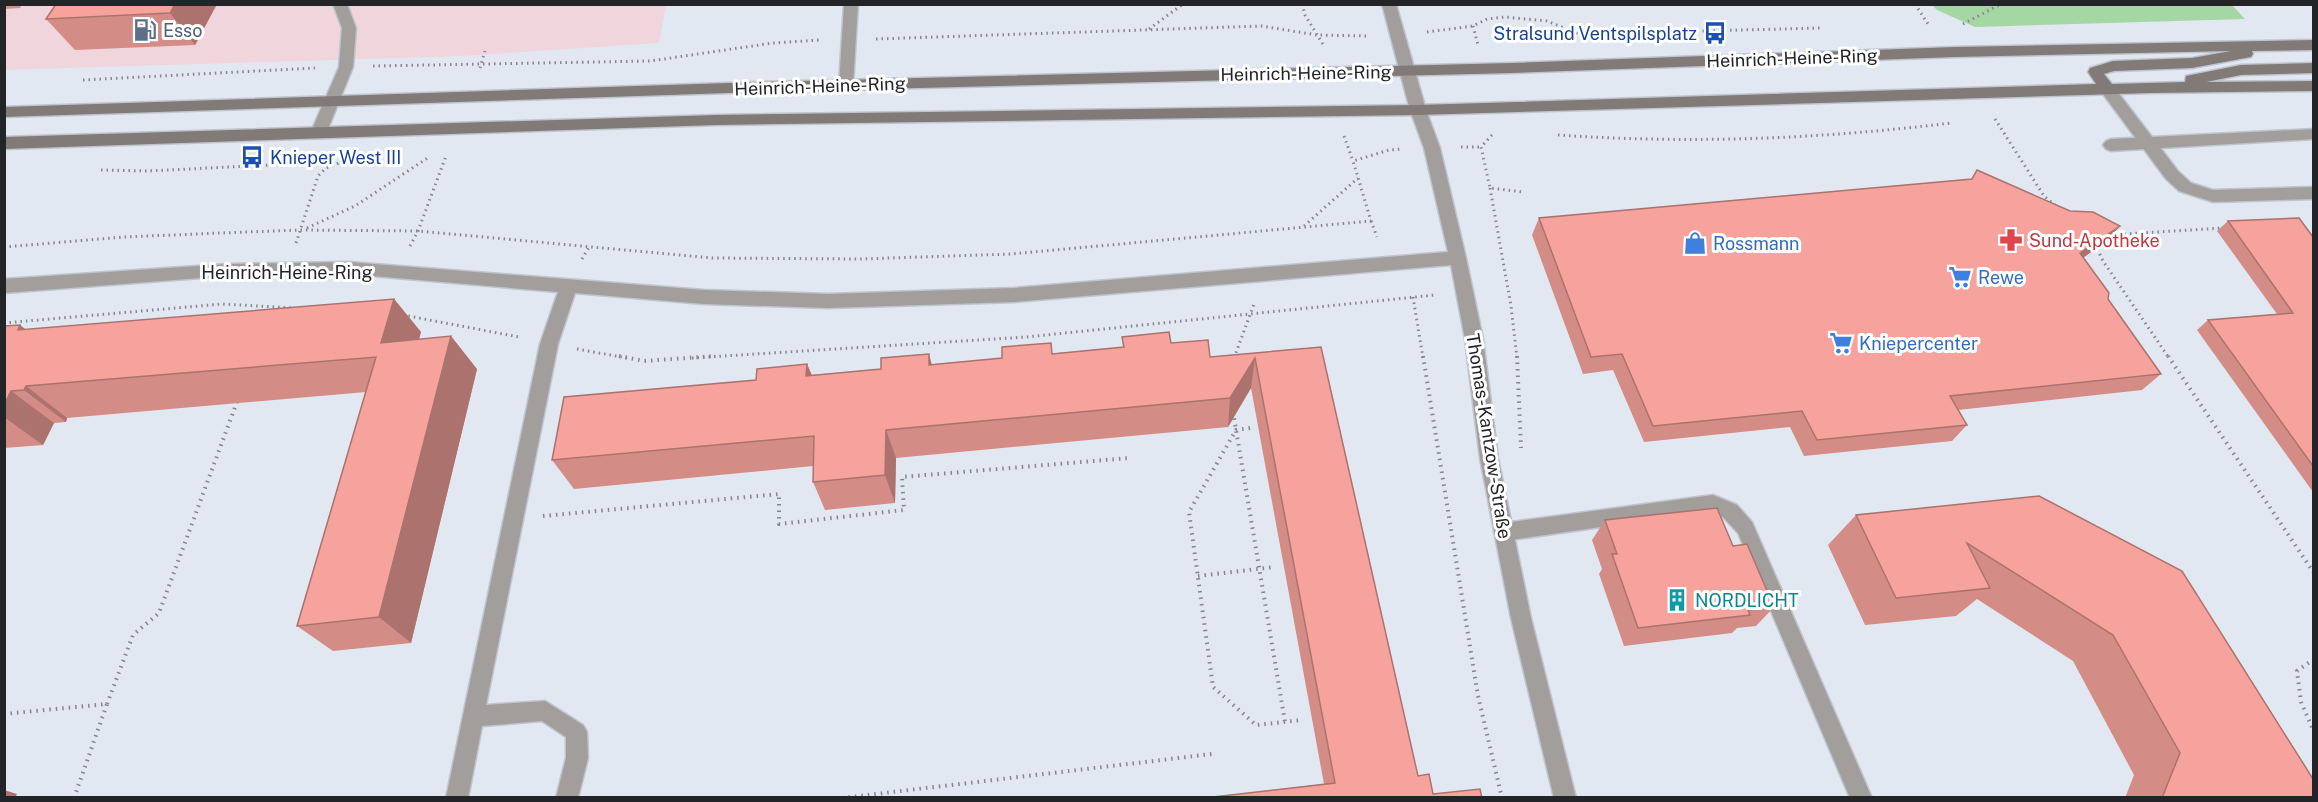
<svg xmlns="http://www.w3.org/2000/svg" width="2318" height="802" font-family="'Public Sans',sans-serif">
  <rect width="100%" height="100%" fill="#e2e8f2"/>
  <path fill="#f0d6dc" d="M4 5H666L659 43 464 56 5 70Z"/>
  <path fill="#a5d7a4" d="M2232 5 2245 19 1975 27 1937 10 1932 5Z"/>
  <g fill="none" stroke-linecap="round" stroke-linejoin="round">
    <g stroke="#bfc5ce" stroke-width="3">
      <path id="lane" d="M844 4H858L853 85 846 90 839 85Z
        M2314 129V139L2111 151 2106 149 2103 145 2106 141 2111 139Z
        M1713 495 1737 505 1752 522 1872 798H1850L1738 533 1723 517 1712 511 1504 541 1497 538 1494 532 1497 526 1504 523Z"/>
    </g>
    <g stroke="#bfc5ce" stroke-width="3">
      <path id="street" d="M333 4H347L356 28 353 67 326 134 323 138H313L310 134 339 67 342 28Z
        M1382 4H1396L1426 110 1440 148 1466 258 1483 339 1498 458 1531 618 1576 798H1554L1511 618 1480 458 1465 339 1451 265 1014 302 828 308 704 304 575 293 558 344 486 705 545 701 583 725 587 732 588 758 578 798H556L566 758V737L542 721 482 726 468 798H446L540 344 558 292 349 274 227 276 4 293V279L227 264 349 262 704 290 828 294 1014 288 1448 252 1424 148 1410 110Z
        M2108 85 2113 86 2178 171 2191 183 2213 190 2314 187V199L2213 202 2179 191 2166 179 2103 94 2101 90Z"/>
    </g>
    <g stroke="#bfc5ce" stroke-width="3">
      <path id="secondary" d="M2314 40V50L2252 51 2253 54 2251 57 2192 68 2114 71 2104 74 2112 84 2185 82 2186 76 2241 65 2314 63V73L2241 75 2206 82 2314 81V91L2151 93 1418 115 716 125 4 149V137L716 115 1418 105 2096 84 2088 72 2090 68 2113 61 2192 58 2231 51 1955 57 1512 73 759 92 4 117V107L759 82 1512 63 1955 47Z"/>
    </g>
    <path stroke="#83878e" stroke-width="3" stroke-dasharray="1.5 4" stroke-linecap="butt" d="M1302 4 1305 15 1324 46
      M1915 4 1930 27
      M1963 24 2001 4
      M1473 26 1478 45
      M1149 29 1183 4
      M1427 32 1473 26 1487 19 1505 17 1547 21 1579 34 1822 28
      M876 39 1261 26 1317 35 1368 36
      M373 66 650 61 773 43 820 40
      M480 68 485 51
      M83 80 315 68
      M1995 119 2044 196 2056 206
      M1492 135 1481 147 1490 188 1523 192
      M1558 135C1690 144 1820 139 1951 123
      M1344 136 1353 161
      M1461 147H1481
      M101 170 147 171 333 162
      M1490 188 1511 306 1517 358
      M1371 221 1377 237
      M1304 226 1358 178
      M307 228 355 206 429 157
      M2108 235 2223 228
      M296 243 318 176 326 168 344 161
      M2095 244 2103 261 2169 358
      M410 246 418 231 446 156
      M4 247 124 237 221 233 300 230 418 231 712 258 860 259 1011 254 1371 221 1353 161 1389 150 1402 149
      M582 259 589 247
      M1413 297 1423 358
      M403 315 519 337
      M4 323 222 304 294 308
      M577 349 627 358
      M692 358 1026 337 1435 295
      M1234 358 1254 304"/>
    <path stroke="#83878e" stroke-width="4" stroke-dasharray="1.5 5" stroke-linecap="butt" d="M619 356 644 361 716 356
      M1423 356 1478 696 1502 798
      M1517 356 1521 448
      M2168 356 2314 573
      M1233 412 1285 722
      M1250 428 1236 430 1189 512 1213 687 1256 725 1302 720
      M543 516 779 494V524L904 510 902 477 1129 458
      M1198 576 1274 567
      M2314 659 2297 671 2301 702 2314 732
      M107 704 133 635 159 613 238 399
      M4 714 107 704 74 798
      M842 798 1212 754"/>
    <use href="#lane" fill="#a29e9b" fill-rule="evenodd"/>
    <use href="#street" fill="#a29e9b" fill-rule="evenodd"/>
    <use href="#secondary" fill="#817a76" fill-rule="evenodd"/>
  </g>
  <path fill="#d48c87" d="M4 4H22L20 8 4 9Z
    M217 4 195 45 75 50 46 19Z
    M1977 170 2070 211 2120 226 2103 244 2083 257 2108 299 2161 374 2142 390 1958 410 1967 425 1952 441 1804 456 1790 427 1644 442 1613 370 1583 374 1532 235 1539 218 1971 179Z
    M2228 221 2313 237V492L2197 330 2208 320 2277 314 2217 231Z
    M394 299 421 332 419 339 477 369 411 643 333 651 297 626 366 392 67 418 66 422 54 423 43 445 4 448V326L20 325 26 330Z
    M1122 337 1171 343 1210 357 1321 347 1418 776 1433 794 1482 798H1204L1324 784 1251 388 1228 427 896 458 895 503 825 510 813 482V466L574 489 552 460 756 380 807 364 812 375 1123 347Z
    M2039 496 2313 798H2125L2134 775 2073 661 1977 599 1956 616 1865 625 1828 545 1856 515Z
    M1605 520 1733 546 1774 607 1756 626 1737 628 1732 633 1624 646 1599 574 1602 569 1592 540Z"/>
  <path fill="#ac726e" d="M175 4H217L195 45 170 13Z
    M2120 226 2103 244 2064 271 2080 253Z
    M394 299 421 332 409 375 381 343Z
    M20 325 61 358 18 330Z
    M451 336 477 369 411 643 379 617Z
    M929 354 937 384 929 365Z
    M1255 358 1251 388 1228 427 1230 398Z
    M807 364 819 394 806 376Z
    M26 386 67 418 66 422 24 390Z
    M11 391 54 423 43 445 4 417V405Z
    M886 430 896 458 895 503 885 475Z
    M4 790 17 794 15 798H4Z"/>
  <path fill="#f6a39d" stroke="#ac726e" stroke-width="1.5" d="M56 4H175L170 13 46 19Z
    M1977 170 2070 211 2093 212 2120 226 2080 253 2109 293 2108 299 2161 374 1950 396 1967 425 1817 440 1802 411 1653 426 1622 354 1591 357 1539 218 1972 179Z
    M2299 218 2313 237V466L2208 320 2293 313 2228 221Z
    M394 299 381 343 451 336 379 617 297 626 376 357 26 386 24 390 11 391 4 405V326L20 325 18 330Z
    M1169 332 1171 343 1208 340 1210 357 1321 347 1418 776 1429 774 1433 794 1480 789 1482 798H1204L1335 783 1255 358 1230 398 886 430 885 475 813 482 814 436 552 460 564 397 756 380 757 369 807 364 806 376 881 369V358L929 354V365L1002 358V347L1051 343 1052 354 1124 347 1122 337Z
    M2039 496 2182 571 2313 779V798H2162L2180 753 2113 635 1967 543 1990 588 1896 598 1856 515Z
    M1717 508 1733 546 1747 544 1774 607 1748 610 1750 615 1638 628 1612 554H1617L1605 520Z"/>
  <defs>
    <g id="fuel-bare" transform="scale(1.8)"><path d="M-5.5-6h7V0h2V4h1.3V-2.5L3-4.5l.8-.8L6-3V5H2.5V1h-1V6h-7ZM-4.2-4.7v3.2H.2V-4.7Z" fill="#5c6f8a" stroke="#fff" stroke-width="2.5" paint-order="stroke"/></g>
    <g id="bus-bare" transform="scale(1.8)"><path d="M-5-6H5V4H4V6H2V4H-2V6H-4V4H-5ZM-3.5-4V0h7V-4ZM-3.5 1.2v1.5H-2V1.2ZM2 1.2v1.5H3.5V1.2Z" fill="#1a4fb4" stroke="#fff" stroke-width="2.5" paint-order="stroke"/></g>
    <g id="pharmacy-bare" transform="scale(1.8)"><path d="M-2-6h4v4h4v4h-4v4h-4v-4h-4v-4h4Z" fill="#e0444e" stroke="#fff" stroke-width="2.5" paint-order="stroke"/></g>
    <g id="shop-bare" transform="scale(1.8)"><path d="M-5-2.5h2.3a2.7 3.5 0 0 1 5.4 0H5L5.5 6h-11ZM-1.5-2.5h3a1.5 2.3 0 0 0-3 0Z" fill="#3f7fe0" stroke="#fff" stroke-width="2.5" paint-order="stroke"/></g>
    <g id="supermarket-bare" transform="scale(1.8)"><path d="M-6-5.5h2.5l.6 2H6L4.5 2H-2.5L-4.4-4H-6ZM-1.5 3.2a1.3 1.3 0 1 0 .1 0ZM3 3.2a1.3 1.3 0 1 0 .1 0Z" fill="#3f7fe0" stroke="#fff" stroke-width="2.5" paint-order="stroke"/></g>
    <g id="building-bare" transform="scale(1.8)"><path d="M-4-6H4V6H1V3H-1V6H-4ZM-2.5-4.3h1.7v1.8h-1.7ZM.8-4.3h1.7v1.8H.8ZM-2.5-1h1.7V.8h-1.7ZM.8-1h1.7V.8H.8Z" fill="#0f9aa8" stroke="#fff" stroke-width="2.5" paint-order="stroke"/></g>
  </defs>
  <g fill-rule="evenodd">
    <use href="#fuel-bare" x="145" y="30"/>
    <use href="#bus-bare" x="1715" y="33"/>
    <use href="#bus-bare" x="252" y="157"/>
    <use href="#pharmacy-bare" x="2011" y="240"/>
    <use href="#shop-bare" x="1695" y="243"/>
    <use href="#supermarket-bare" x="1960" y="277"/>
    <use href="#supermarket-bare" x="1841" y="343"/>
    <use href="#building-bare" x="1677" y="600"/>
  </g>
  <g text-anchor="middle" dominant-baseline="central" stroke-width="6" stroke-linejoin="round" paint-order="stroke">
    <g font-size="18" fill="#4e5e75" stroke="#fff" text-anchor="start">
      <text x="163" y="30">Esso</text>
    </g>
    <g font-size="18" fill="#164399" stroke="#fff" text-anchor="end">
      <text x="1697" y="33">Stralsund Ventspilsplatz</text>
      <text x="270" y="157" text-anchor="start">Knieper West III</text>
    </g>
    <g font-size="18" fill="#222428" stroke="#fff">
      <text transform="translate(1792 58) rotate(-2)">Heinrich-Heine-Ring</text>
      <text transform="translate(1306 73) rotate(-1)">Heinrich-Heine-Ring</text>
      <text transform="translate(820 86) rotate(-2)">Heinrich-Heine-Ring</text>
      <text x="287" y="272">Heinrich-Heine-Ring</text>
      <text transform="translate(1489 436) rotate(81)">Thomas-Kantzow-Straße</text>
    </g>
    <g font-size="18" fill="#be3a42" stroke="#fff" text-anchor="start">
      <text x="2029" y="240">Sund-Apotheke</text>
    </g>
    <g font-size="18" fill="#366cbe" stroke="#fff" text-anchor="start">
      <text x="1713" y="243">Rossmann</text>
      <text x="1978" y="277">Rewe</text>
      <text x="1859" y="343">Kniepercenter</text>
    </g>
    <g font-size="18" fill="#0d838f" stroke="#fff" text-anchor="start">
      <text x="1695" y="600">NORDLICHT</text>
    </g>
  </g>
  <rect width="2318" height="802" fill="none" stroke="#222428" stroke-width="12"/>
</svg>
